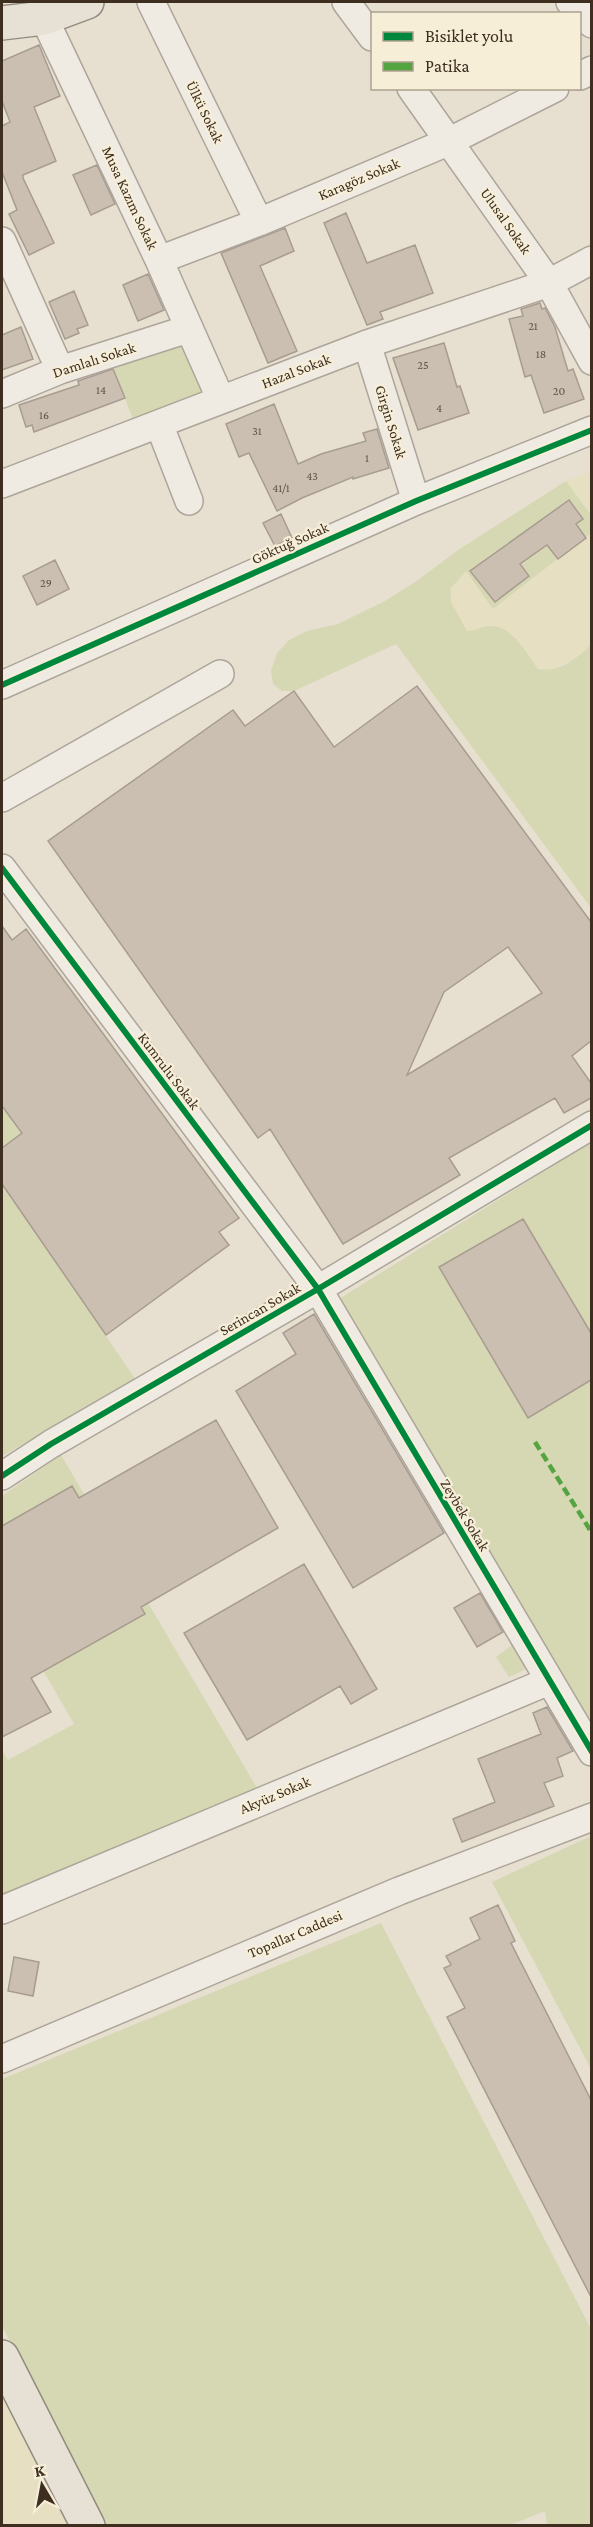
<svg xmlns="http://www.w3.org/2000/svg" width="593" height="2527" font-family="'Crimson Pro',serif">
  <rect width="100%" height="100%" fill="#e7e0d1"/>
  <path fill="#e6dfc2" d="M591 472V515L566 481Z
    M591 533V645L573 661 565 663 551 671 538 669 523 648 479 631H467L451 602 449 589 465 570 493 609Z
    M2 2395 69 2525H2Z"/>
  <path fill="#d6d7b3" d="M181 341 203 392 191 400 133 419 111 363Z
    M566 481 591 515V533L493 609 466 571 450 589 451 602 467 631C478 631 482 626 490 626 511 624 528 655 538 669 559 673 576 659 591 645V908L396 644 294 691H282L273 684 271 671 277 653 289 640 307 631 338 624 385 601 418 580 458 550Z
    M5 1110 22 1133 2 1148V1113Z
    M591 1142V1720L558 1674 535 1665 509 1677 496 1657 511 1646 506 1631 318 1312Z
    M2 1184 136 1380 2 1456Z
    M61 1455 257 1788 255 1795 2 1899V1750L8 1760 74 1724 2 1599V1577L52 1666 145 1614 72 1486 2 1526V1496Z
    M591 1836V2069L492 1882Z
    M381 1923 591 2329V2525H547L545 2511 508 2526 106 2525 2 2326V2079Z"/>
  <path fill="#cbbfb2" stroke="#a89c90" stroke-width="1.5" fill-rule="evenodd" d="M39 45 60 96 34 107 56 161 23 175V178L54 243 29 255 9 214 17 210 2 172V126L10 122 2 101V61Z
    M97 165 115 204 91 215 73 175Z
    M346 213 367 263 415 245 433 293 380 312 383 319 367 325 324 223Z
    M285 228 294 251 260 266 297 351 268 363 221 253Z
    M148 274 164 310 138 321 123 285Z
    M74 291 88 325 77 329 79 333 65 339 49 302Z
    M540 303 542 309 545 308 555 327 568 371 573 369 584 399 544 413 531 375 525 377 509 319 523 316 521 309Z
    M21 327 33 359 2 370V335Z
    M444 343 457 387 460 386 469 413 418 430 393 358Z
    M113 369 125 398 34 432 32 425 26 427 19 405 79 385 78 381Z
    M274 404 298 464 321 454 366 441 363 433 377 429 389 468 353 479V477L302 498 277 511 249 453 239 457 226 424Z
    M569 500 583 519 576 524 586 538 558 559 547 545 520 564 529 576 495 602 470 571Z
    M281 514 292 538 275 546 263 523Z
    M55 560 69 589 37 605 23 576Z
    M417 686 591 922V1041L572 1056 591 1083V1098L564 1113 555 1098 449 1158 460 1175 343 1244 270 1129 258 1138 48 841 233 710 245 726 294 691 334 747ZM508 947 542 993 407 1075 444 992Z
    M2 926 12 940 26 929 239 1218 219 1232 229 1245 106 1335 2 1184V1148L22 1133 2 1106Z
    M523 1219 591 1333V1380L528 1418 439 1267Z
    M314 1314 444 1533 353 1588 236 1391 296 1354 283 1333Z
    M216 1420 278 1528 141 1607 145 1614 31 1678 51 1712 2 1737V1526L72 1486 79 1498Z
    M304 1564 377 1689 351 1704 340 1686 247 1740 184 1633Z
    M480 1593 503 1632 477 1647 454 1608Z
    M547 1707 573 1751 557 1758 563 1776 544 1783 554 1806 462 1842 453 1819 495 1802 478 1759 541 1734 533 1713Z
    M498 1905 515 1941 511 1943 591 2100V2297L447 2017 465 2008 444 1968 451 1965 446 1956 480 1939 470 1918Z
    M14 1957 39 1962 33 1996 8 1991Z"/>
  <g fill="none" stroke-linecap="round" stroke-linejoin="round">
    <g stroke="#ada599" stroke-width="30">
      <path id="minor" d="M56 2 44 18 159 260 221 400
        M151 2 259 222
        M346 2 372 37
        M570 2 592 24
        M580 76 592 70
        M411 88 549 283 592 361
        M2 241 60 370
        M159 260 259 222 450 141 555 88
        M367 344 416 501
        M2 394 60 370 188 329
        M159 424 189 501
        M2 484 367 344 549 283 592 260
        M2 685 416 501 592 430
        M2 798 220 674
        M2 868 318 1289 592 1752
        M2 1476 51 1444 318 1289 592 1125
        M2 1910 549 1681
        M2 2059 399 1891 592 1817"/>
    </g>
    <g stroke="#928b80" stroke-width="36">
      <path id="major" d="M2 23 44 18 87 2
        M2 2357 88 2526"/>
    </g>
    <use href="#minor" stroke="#efebe3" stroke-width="27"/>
    <use href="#major" stroke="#e6e1d4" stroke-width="33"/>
    <path stroke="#54a441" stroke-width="4.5" stroke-dasharray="9 4.5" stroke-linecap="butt" d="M535 1442 592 1533"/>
    <g stroke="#f7eed8" stroke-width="10">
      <path id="cycleway" d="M2 685 416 501 592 430
        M2 868 318 1289 592 1752
        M2 1476 51 1444 318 1289 592 1125"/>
    </g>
    <use href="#cycleway" stroke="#00873e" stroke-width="6"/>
  </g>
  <g text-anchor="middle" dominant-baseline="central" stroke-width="4.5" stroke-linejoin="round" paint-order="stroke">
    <g font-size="12" fill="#605244">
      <text x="533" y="326">21</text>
      <text x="541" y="354">18</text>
      <text x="423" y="365">25</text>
      <text x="101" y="390">14</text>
      <text x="559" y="391">20</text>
      <text x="439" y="408">4</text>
      <text x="44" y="415">16</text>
      <text x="257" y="431">31</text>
      <text x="367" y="458">1</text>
      <text x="312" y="476">43</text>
      <text x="281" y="488">41/1</text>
      <text x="46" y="583">29</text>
    </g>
    <g font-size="15" fill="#3d2e20" stroke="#f7eed8">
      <text transform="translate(205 112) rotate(64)">Ülkü Sokak</text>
      <text transform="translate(359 179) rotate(-23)">Karagöz Sokak</text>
      <text transform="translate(130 198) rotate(65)">Musa Kazım Sokak</text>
      <text transform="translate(506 221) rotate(55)">Ulusal Sokak</text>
      <text transform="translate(94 360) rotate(-18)">Damlalı Sokak</text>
      <text transform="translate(296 371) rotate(-21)">Hazal Sokak</text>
      <text transform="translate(391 422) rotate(73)">Girgin Sokak</text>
      <text transform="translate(290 543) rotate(-24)">Göktuğ Sokak</text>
      <text transform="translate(169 1071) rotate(53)">Kumrulu Sokak</text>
      <text transform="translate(260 1309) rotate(-30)">Serincan Sokak</text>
      <text transform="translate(465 1515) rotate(59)">Zeybek Sokak</text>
      <text transform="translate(275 1795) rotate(-23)">Akyüz Sokak</text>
      <text transform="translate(295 1934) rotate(-23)">Topallar Caddesi</text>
    </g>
  </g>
  <rect width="593" height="2527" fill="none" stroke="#3d2e20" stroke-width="6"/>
  <rect x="371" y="12" width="210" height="78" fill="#f7eed8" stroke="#ada18e" stroke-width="1.5"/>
  <rect x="383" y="32" width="30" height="9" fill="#00873e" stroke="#ada18e" stroke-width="1.5"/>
  <text x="425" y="42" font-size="18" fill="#3d2e20">Bisiklet yolu</text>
  <rect x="383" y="62" width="30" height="9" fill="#54a441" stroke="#ada18e" stroke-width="1.5"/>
  <text x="425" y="72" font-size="18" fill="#3d2e20">Patika</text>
  <g transform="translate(42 2485) rotate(350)" stroke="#f7eed8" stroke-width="4.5" paint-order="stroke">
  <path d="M0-4.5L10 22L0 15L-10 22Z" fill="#3d2e20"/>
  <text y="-9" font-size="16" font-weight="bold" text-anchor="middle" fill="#3d2e20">K</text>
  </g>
</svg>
